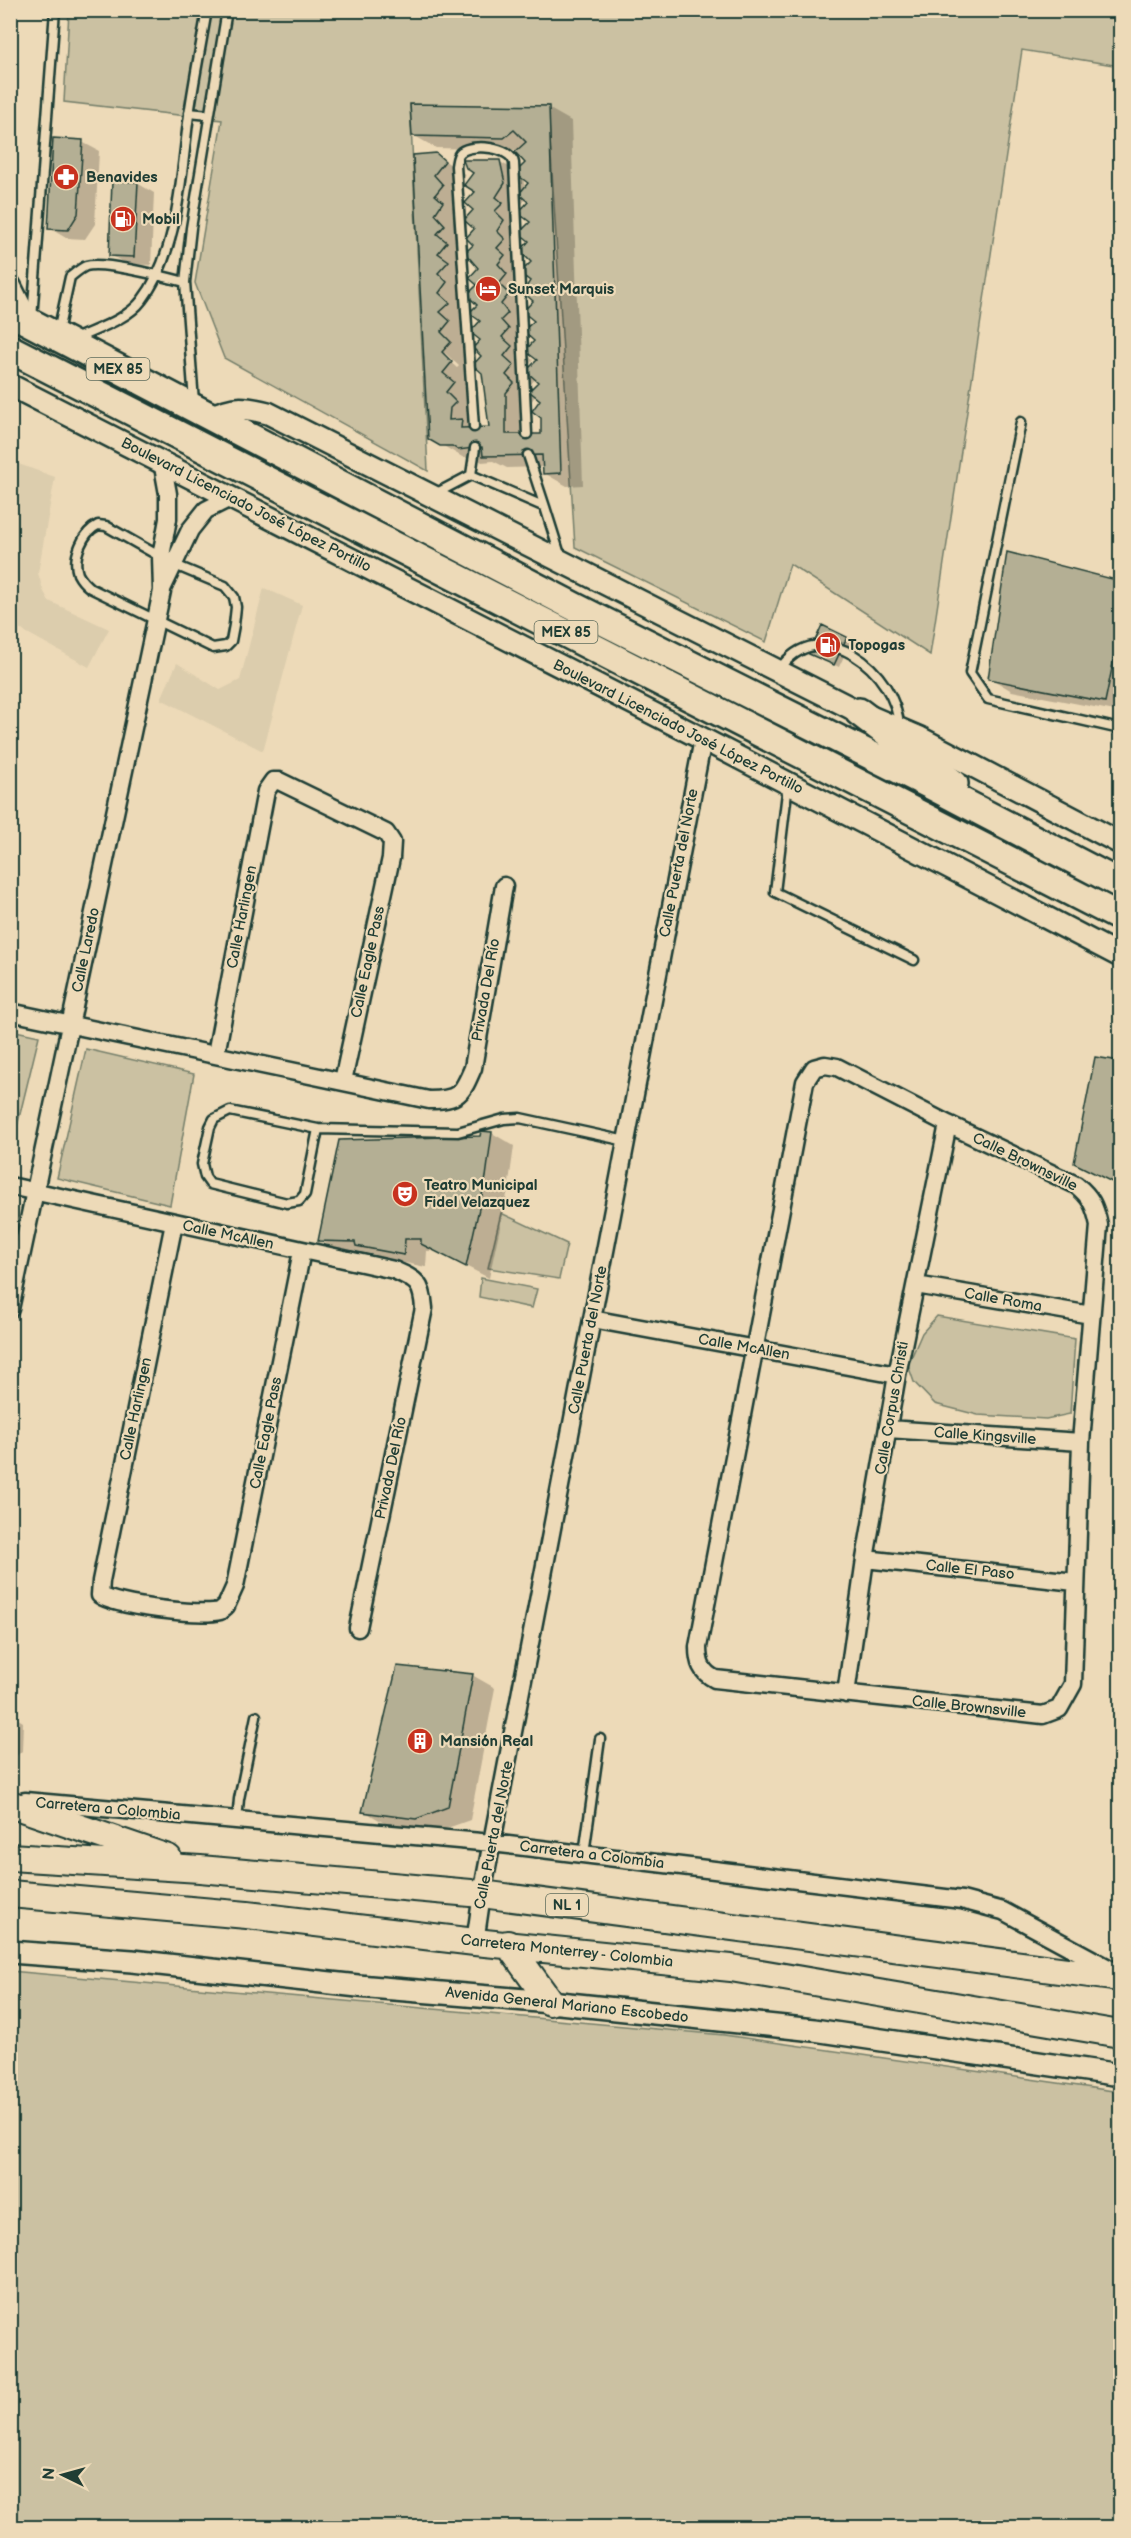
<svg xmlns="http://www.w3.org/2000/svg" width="1131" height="2538" font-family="'Balsamiq Sans',sans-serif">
  <rect width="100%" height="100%" fill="#eddab8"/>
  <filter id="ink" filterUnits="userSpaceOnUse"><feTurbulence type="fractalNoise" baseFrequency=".0167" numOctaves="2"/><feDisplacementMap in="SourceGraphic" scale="12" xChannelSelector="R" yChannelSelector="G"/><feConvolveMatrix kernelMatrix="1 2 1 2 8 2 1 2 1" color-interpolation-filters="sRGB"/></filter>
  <g filter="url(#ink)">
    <path fill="#dccdad" d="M10 461 55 477 38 573 43 590 49 601 109 629 89 667 11 624Z
      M264 588 302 605 263 751 161 699 177 663 220 690 240 680Z"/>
    <path fill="#cbc1a2" stroke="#757f6b" stroke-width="1.5" d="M69 11H1120V66L1022 50 930 655 790 564 766 642 575 547 548 106 410 105 428 471 224 358 195 283 222 120 64 102Z
      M11 1030 39 1036 11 1151 10 1030Z
      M86 1049 194 1074 170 1205 57 1178Z
      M501 1213 567 1244 559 1279 488 1268Z
      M481 1278 537 1289 532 1308 479 1297Z
      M937 1316 1075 1339 1070 1414 1046 1419 978 1415 935 1404 914 1382 908 1365 922 1333Z
      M10 1971 724 2035 1120 2092V2527H11Z"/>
    <path fill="#0003" fill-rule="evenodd" d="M548 108 571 121 583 485 567 486 544 473V467L507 468 493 461 482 462 476 458H464L430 438 415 156 436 155 466 175 456 189 465 199 456 209 464 216 457 227 466 238 458 248 466 255 476 245 475 210 500 162 518 172 527 163 520 150 436 148 413 135ZM523 177 531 183 525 188ZM526 198 530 202 520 213 518 211ZM525 216 532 221 523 231 516 225ZM525 235 531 240 523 249 519 244ZM525 254 533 262 527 269 519 262ZM469 255 480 268 472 277 460 267ZM523 273 532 281 528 287 519 278ZM469 276 479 285 468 295 459 286ZM525 292 535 301 530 307 520 297ZM469 295 480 305 482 321 483 356 491 429H476L472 421 477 416 467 406 475 395 464 386 474 376 463 366 472 356 463 346 472 335 462 326 471 317 460 307ZM526 313 536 321 530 326 522 317ZM525 331 537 340 526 353 523 350 530 343 522 334ZM445 353 459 366 457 368 445 357ZM530 353 539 360 527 372 525 370 533 360 528 355ZM536 378 540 382 530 392 527 389ZM536 395 542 400 543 435H528V406Z
      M82 142 99 151 95 224 85 239 66 238 49 228Z
      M137 183 154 193 151 265 127 264 110 255Z
      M1008 554 1120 582V712L1012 691 990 678Z
      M823 627 851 641 839 667 816 656Z
      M1096 1059 1120 1063V1186L1092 1172Z
      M492 1133 514 1146 508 1190 489 1278 436 1251H427L426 1267 380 1258 372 1254 342 1253 320 1240 481 1137Z
      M472 1675 495 1688 470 1820 439 1831 386 1824 364 1811Z
      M10 1714 23 1722 22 1751 10 1762Z"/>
    <path fill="#b4af94" stroke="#1f3d34" stroke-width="1.5" d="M410 104 549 106 561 473 543 474 542 455 483 456 482 447 458 450 452 446H440L428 439 413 155 436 153 445 161 434 175 443 185 435 195 443 202 435 214 445 225 437 234 447 242 438 253 449 261 438 273 447 282 439 293 450 303 440 312 450 321 441 332 451 342 442 352 452 362 443 373 454 382 446 392 456 402 450 408 449 420 462 419 461 428 489 427 482 373 473 365 481 356 473 348 480 340 470 332 480 321 469 313 477 305 467 295 477 285 469 278 478 268 465 253 473 245 466 238 474 229 464 220 473 210 465 203 475 192 464 185 473 173 466 168 463 160H500L505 183 496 197 503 203 495 211 504 220 497 231 505 239 497 248 505 255 498 264 507 274 499 284 509 294 501 304 508 313 501 320 509 329 502 337 512 346 504 356 514 365 506 375 514 383 506 393V434H541V418L532 411 540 400 529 391 538 382 526 371 537 360 525 351 534 341 523 331 534 321 523 312 533 301 523 292 530 281 520 273 531 262 520 251 529 241 519 233 530 222 518 213 528 202 519 194 528 183 515 173 525 163 515 152 526 142 514 130 504 138 412 136Z
      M53 138 83 140 78 214 68 230 48 229Z
      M112 181 138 182 134 257 109 256Z
      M1007 552 1120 581V630L1105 702 988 679Z
      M822 625 847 637 834 665 809 654Z
      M1095 1057 1120 1061V1186L1074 1163Z
      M481 1131 492 1132 486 1177 466 1267 421 1244V1239H405L404 1255 356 1246 355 1242 318 1241 339 1140 480 1136Z
      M397 1666 473 1674 448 1807 416 1819 362 1812Z"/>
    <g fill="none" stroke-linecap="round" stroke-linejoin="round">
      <g stroke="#1f3d34" stroke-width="13">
        <path id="service" d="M189 113 209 115
          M32 319 55 10
          M58 332 70 277C74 274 81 268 86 266 103 261 166 277 185 282
          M75 339C96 329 127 320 142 300 179 252 181 173 189 115 194 80 201 45 207 10
          M194 402 185 282 191 228 227 10
          M1021 422 970 673 988 699 1120 729
          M474 427 456 166C457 161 457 155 461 152 473 143 511 147 514 163L527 434
          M528 455 545 507
          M471 475 475 448
          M433 495 471 475 545 507 561 558
          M98 525 106 526 175 565 225 586 234 597 236 607 234 625 231 641 226 646 213 648 90 588C85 584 81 580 78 574 72 557 83 532 98 525Z
          M779 670C820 610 897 671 899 727
          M788 784 775 892 914 960
          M318 1129 305 1194 299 1201 287 1203 210 1184 205 1177 202 1164 210 1127 214 1119 230 1111 318 1129 458 1132 504 1119 520 1118 626 1141
          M237 1821 239 1799 256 1716
          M584 1854 600 1739"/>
      </g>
      <g stroke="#1f3d34" stroke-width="21">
        <path id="minor" d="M163 587 190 530 206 510 230 498
          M10 1012 429 1100C459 1100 462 1094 473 1068L504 886
          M216 1054 266 791 273 781H279L386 833 392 842 391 858 343 1081
          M825 1065 837 1067 948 1124 1076 1185C1091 1197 1095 1206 1099 1225L1081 1442 1073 1684 1059 1709 1043 1715 715 1679C701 1672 698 1662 698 1647L805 1082 814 1068Z
          M10 1186 394 1270C416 1280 422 1282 424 1308L358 1628
          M174 1223 101 1581 100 1595C115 1606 201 1616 220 1611L226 1606 235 1586 302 1251
          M916 1285 1091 1315
          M10 1309 162 591 161 556 168 519V494L162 461
          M592 1319 897 1375
          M888 1429 1081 1442
          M865 1559 1075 1582
          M846 1694 865 1559 897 1375 948 1124
          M25 1801 492 1843 962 1900 1003 1911 1114 1971
          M475 1942 482 1894 703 739"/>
      </g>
      <g stroke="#1f3d34" stroke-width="26">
        <path id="tertiary" d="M10 286 27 320
          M10 385 703 739 1120 956
          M210 417C233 406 244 407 268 413L859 712 920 738 1120 843
          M10 1952 132 1961 358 1986 550 2002 814 2030 1120 2075"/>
      </g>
      <g stroke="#1f3d34" stroke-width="30">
        <path id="primary" d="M10 1804 168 1858
          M10 1857 200 1869 482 1894 1120 1978
          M10 1894 247 1915 475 1942 731 1968 1120 2034
          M508 1944 550 2002"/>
      </g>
      <g stroke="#1f3d34" stroke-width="32">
        <path id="trunk" d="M10 312 573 606 934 787 1120 884
          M10 349 1120 917
          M859 712 954 784"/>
      </g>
      <use href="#service" stroke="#eddab8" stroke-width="8"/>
      <use href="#minor" stroke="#eddab8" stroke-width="16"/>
      <use href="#tertiary" stroke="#eddab8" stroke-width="21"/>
      <use href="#primary" stroke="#eddab8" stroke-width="26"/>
      <use href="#trunk" stroke="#eddab8" stroke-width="27"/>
    </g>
  </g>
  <defs>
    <g id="pharmacy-disc" transform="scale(1.35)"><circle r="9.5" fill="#c8321e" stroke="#eddab8"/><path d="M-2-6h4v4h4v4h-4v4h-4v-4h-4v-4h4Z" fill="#fff"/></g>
    <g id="fuel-disc" transform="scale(1.35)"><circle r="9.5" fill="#c8321e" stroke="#eddab8"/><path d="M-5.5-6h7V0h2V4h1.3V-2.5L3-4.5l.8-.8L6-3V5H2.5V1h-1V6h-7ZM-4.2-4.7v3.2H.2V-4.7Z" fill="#fff"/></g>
    <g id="hotel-disc" transform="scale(1.35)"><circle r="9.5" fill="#c8321e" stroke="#eddab8"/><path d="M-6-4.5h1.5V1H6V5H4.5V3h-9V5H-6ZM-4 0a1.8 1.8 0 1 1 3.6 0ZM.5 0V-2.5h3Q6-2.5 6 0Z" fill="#fff"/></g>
    <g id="theatre-disc" transform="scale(1.35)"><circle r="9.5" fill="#c8321e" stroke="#eddab8"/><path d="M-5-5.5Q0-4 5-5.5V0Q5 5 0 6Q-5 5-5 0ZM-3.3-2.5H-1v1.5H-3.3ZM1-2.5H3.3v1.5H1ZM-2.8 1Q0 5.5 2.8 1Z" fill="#fff"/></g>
    <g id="building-disc" transform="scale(1.35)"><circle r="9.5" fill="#c8321e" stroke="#eddab8"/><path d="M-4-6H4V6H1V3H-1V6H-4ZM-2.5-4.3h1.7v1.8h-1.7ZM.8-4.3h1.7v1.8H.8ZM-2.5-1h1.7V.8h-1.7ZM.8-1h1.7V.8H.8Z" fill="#fff"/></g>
  </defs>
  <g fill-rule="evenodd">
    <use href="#pharmacy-disc" x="66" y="177"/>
    <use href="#fuel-disc" x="123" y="219"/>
    <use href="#hotel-disc" x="488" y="289"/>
    <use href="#fuel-disc" x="828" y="645"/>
    <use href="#theatre-disc" x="405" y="1194"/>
    <use href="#building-disc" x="420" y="1741"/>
  </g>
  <g text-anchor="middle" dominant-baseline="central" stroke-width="4.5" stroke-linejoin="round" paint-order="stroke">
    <g fill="#eddab8" stroke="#5d6c5c" stroke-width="1.5">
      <rect x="86.5" y="358" width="63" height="22" rx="4.5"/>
      <rect x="534.5" y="621" width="63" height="22" rx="4.5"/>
      <rect x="546" y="1894" width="42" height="22" rx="4.5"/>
    </g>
    <g font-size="14" font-weight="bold" fill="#1f3d34">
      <text x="118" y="369">MEX 85</text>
      <text x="566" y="632">MEX 85</text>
      <text x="567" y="1905">NL 1</text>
    </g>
    <g font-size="15" font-weight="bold" fill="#1f3d34" stroke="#eddab8" text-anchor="start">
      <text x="86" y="177">Benavides</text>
      <text x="142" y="219">Mobil</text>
      <text x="508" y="289">Sunset Marquis</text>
      <text x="848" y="645">Topogas</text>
      <text x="424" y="1185">Teatro Municipal<tspan x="424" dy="17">Fidel Velazquez</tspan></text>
      <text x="440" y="1741">Mansión Real</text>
    </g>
    <g font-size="15" fill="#1f3d34" stroke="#eddab8">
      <text transform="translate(246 505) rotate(27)">Boulevard Licenciado José López Portillo</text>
      <text transform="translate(678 727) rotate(27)">Boulevard Licenciado José López Portillo</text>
      <text transform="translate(679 863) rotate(-79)">Calle Puerta del Norte</text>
      <text transform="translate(242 917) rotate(-79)">Calle Harlingen</text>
      <text transform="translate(86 950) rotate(-78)">Calle Laredo</text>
      <text transform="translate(368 962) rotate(-78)">Calle Eagle Pass</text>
      <text transform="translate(486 990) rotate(-80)">Privada Del Río</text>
      <text transform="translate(1025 1162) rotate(26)">Calle Brownsville</text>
      <text transform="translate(228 1235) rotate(12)">Calle McAllen</text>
      <text transform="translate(1003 1300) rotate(10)">Calle Roma</text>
      <text transform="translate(588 1340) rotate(-79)">Calle Puerta del Norte</text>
      <text transform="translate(744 1347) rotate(10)">Calle McAllen</text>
      <text transform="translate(892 1408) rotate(-80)">Calle Corpus Christi</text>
      <text transform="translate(136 1409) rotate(-78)">Calle Harlingen</text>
      <text transform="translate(266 1433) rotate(-79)">Calle Eagle Pass</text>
      <text transform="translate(985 1436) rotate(4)">Calle Kingsville</text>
      <text transform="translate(391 1468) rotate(-78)">Privada Del Río</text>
      <text transform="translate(970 1570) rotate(6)">Calle El Paso</text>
      <text transform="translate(969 1707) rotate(6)">Calle Brownsville</text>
      <text transform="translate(108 1809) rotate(5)">Carretera a Colombia</text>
      <text transform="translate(494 1835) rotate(-79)">Calle Puerta del Norte</text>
      <text transform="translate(592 1855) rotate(7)">Carretera a Colombia</text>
      <text transform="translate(567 1951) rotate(6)">Carretera Monterrey - Colombia</text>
      <text transform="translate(567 2005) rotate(6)">Avenida General Mariano Escobedo</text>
    </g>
  </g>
  <rect width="1131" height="2538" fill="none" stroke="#eddab8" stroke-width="36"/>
  <rect x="18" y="18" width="1095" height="2502" fill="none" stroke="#1f3d34" stroke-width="2" filter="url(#ink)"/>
  <g transform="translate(63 2475) rotate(275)" stroke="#eddab8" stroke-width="4.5" paint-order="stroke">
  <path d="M0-4.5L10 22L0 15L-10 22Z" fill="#1f3d34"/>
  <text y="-9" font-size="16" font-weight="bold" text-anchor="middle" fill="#1f3d34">N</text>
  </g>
</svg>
